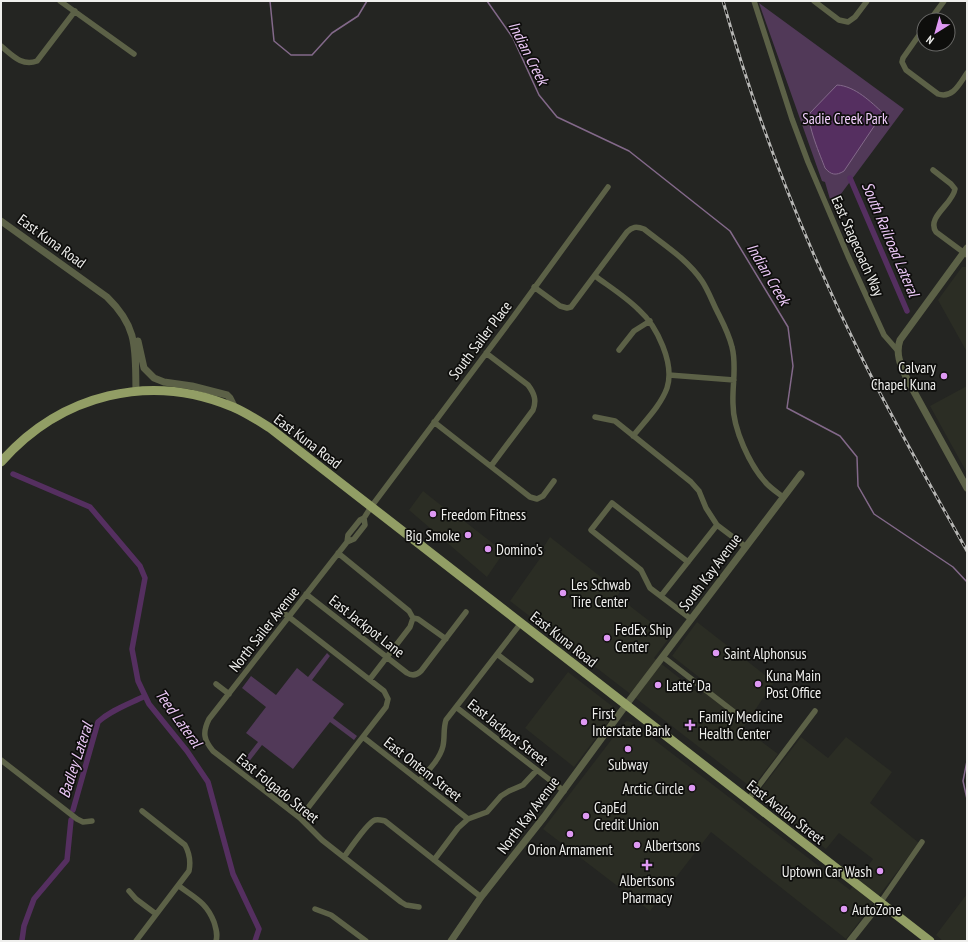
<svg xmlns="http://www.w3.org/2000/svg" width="968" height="942" font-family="'PT Sans Narrow',sans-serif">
  <rect width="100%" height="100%" fill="#242522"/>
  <path fill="#2b2d24" d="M962 267H967V352L938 300Z
    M967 386V473L930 406Z
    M423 491 457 518 459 517 504 552 487 577 409 510Z
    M550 537 620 592 617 596 670 637 654 658 701 695 709 685 672 656 697 622 774 682 743 728 778 754 752 788 510 601 546 550 543 548Z
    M568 672 612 706 614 711V714L574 767 525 728Z
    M627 721 631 722 850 890 873 859 839 833 826 849 757 794 801 737 828 758 846 737 892 772 870 803 919 843 846 939 711 832 650 911 543 829 625 722Z
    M967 894V941H943L936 935Z"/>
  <path fill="#513958" d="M759 3 904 109 832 206 825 182 822 181Z
    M327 653 330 656 312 680 344 704 333 718 357 736 354 740 330 722 293 769 262 745 244 768 240 765 258 742 246 733 266 707 242 688 251 676 276 695 297 668 308 677Z"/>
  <path fill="#552f60" stroke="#83698a" d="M837 85C855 86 871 102 883 113L844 171C836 176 831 175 825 168 821 157 806 123 810 113Z"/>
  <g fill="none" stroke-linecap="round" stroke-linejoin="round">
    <path stroke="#83698a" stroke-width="1.5" d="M270 1 274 41 291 55H312L332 33 358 16 367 1
      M487 1 513 38 539 95 557 117 629 151 730 231 788 327 793 366 787 408 840 436 857 457 858 486 874 514 953 567 967 582
      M967 761 963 781 967 799"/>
    <path stroke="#552f60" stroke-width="5.5" d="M850 178 907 311
      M13 474 90 507 140 566 145 578 132 649 138 681 149 704 187 751 208 782 233 874 259 929 255 941
      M73 810 98 722C111 710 129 704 145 696
      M22 940 24 926 34 899 67 860 71 820"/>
    <path stroke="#5c6147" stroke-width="5.5" d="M60 1 134 54
      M754 1 792 119 808 162 848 256 884 335 898 351
      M814 1 839 20 848 22 855 17 867 1
      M930 20 944 1
      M924 28 903 58 902 62 906 70 938 94C953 99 960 83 967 73
      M1 46C12 55 22 67 37 61L75 11
      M933 170 951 184 955 189C953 204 926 217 936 232L967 255
      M595 276C610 287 626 297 639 310 657 326 675 364 667 388 661 405 645 421 633 436
      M534 287 560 306 567 308 571 307 627 232C632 227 636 226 644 229 664 245 687 259 702 281 708 290 712 301 717 311 723 323 729 334 732 347 737 366 732 385 733 404 733 429 750 466 767 484 772 489 778 493 783 497
      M619 350 634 331 650 321
      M486 353 528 385C534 393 537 400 533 410L491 466
      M669 375 734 380
      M595 417 615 421 691 482 699 491 706 508 717 525 746 547
      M434 422 530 497 537 499 543 496 554 481
      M364 518 365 525 354 539 347 542 348 535 360 520 364 518 371 507 514 316 608 187
      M347 542 209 719C202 733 204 740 213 751L300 818 322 840 401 902 406 905 419 907
      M338 553 409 611 413 618
      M688 562 612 503 591 530 641 570 650 588 691 619
      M306 594 407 673C412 676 417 675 421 671L466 612
      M661 596 717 525
      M280 610 384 691 388 699 386 707 300 818
      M413 618 418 619 446 639
      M497 654 531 680
      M663 657 734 712
      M370 679 410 627 413 618
      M216 684 229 694
      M456 707 564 791
      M363 737 468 819
      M1 760 77 819 83 822 92 821
      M419 781C428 771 440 759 443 746 445 737 443 729 446 720L521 623
      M748 800 815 711
      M344 857C349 850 368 822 375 820 379 819 381 820 385 821L481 897
      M434 860 458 828 468 819 487 812 501 796 509 791 523 785 537 770
      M179 886C195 898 206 902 214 922 216 929 218 934 216 941
      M129 891 136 899 156 914
      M880 903 922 842
      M315 909 331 915 366 941
      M136 941 189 871C191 861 190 854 185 845L142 811"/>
    <path stroke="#5c6147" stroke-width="7" d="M1 221 107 297C139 328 135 350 136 391
      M967 248 900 340C895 354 901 366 907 379L967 488
      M138 341 144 368 154 378 164 382 192 386 227 395 230 398 235 408
      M451 941 481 897 544 817 626 705 801 474
      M850 941 880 903"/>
    <path stroke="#929e65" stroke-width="9" d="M1 462C61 394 150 372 233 407 247 413 259 421 270 428L930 941"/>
    <g stroke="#b6b6b4" stroke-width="3">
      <path id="rail" d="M723 1C758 125 806 246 864 362 896 426 932 488 967 551"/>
    </g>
    <use href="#rail" stroke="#0e0e0c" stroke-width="1.5" stroke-dasharray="4.5" stroke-linecap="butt"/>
  </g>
  <g fill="#de98f3" stroke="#0e0e0c" stroke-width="1.5">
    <circle cx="944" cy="376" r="4"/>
    <circle cx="433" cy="514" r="4"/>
    <circle cx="468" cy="535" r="4"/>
    <circle cx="488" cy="549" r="4"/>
    <circle cx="563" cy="593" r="4"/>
    <circle cx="607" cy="638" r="4"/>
    <circle cx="716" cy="653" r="4"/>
    <circle cx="758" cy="684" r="4"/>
    <circle cx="658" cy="685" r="4"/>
    <circle cx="584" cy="722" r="4"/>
    <path d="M688 719h4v4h4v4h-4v4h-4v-4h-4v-4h4z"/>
    <circle cx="628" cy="749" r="4"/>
    <circle cx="692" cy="788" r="4"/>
    <circle cx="586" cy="816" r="4"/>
    <circle cx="570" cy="834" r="4"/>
    <circle cx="637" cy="845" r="4"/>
    <path d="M645 859h4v4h4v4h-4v4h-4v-4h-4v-4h4z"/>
    <circle cx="880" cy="871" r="4"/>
    <circle cx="844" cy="909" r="4"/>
  </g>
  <g text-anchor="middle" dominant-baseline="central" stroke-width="3.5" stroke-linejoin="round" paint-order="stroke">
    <g font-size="15" fill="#f2cefd" stroke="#0e0e0c">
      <text x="845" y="118">Sadie Creek Park</text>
    </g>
    <g font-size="15" fill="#efefed" stroke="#0e0e0c">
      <text transform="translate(52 241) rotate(36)">East Kuna Road</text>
      <text transform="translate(858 246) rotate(66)">East Stagecoach Way</text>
      <text transform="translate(480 340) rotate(-53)">South Sailer Place</text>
      <text transform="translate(308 441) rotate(37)">East Kuna Road</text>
      <text transform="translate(710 572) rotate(-53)">South Kay Avenue</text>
      <text transform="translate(367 626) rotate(38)">East Jackpot Lane</text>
      <text transform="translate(264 629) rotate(-52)">North Sailer Avenue</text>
      <text transform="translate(564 639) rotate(38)">East Kuna Road</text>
      <text transform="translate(508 732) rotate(38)">East Jackpot Street</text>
      <text transform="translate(423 769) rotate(38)">East Ontem Street</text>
      <text transform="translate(278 788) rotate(39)">East Folgado Street</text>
      <text transform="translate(786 812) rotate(38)">East Avalon Street</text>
      <text transform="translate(528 815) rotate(-53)">North Kay Avenue</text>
    </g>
    <g font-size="15" fill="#efefed" stroke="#0e0e0c" text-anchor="start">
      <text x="936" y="367" text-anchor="end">Calvary<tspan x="936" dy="17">Chapel Kuna</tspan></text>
      <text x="441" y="514">Freedom Fitness</text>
      <text x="460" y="535" text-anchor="end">Big Smoke</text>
      <text x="496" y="549">Domino's</text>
      <text x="571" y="584">Les Schwab<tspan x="571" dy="17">Tire Center</tspan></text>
      <text x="615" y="629">FedEx Ship<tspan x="615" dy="17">Center</tspan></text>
      <text x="724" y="653">Saint Alphonsus</text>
      <text x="766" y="675">Kuna Main<tspan x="766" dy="17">Post Office</tspan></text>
      <text x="666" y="685">Latte' Da</text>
      <text x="592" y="713">First<tspan x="592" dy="17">Interstate Bank</tspan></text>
      <text x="699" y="716">Family Medicine<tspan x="699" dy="17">Health Center</tspan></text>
      <text x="628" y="764" text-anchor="middle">Subway</text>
      <text x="684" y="788" text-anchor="end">Arctic Circle</text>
      <text x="594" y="807">CapEd<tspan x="594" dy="17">Credit Union</tspan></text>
      <text x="645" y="845">Albertsons</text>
      <text x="570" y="849" text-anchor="middle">Orion Armament</text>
      <text x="872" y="871" text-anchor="end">Uptown Car Wash</text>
      <text x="647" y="880" text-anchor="middle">Albertsons<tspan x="647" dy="17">Pharmacy</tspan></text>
      <text x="852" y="909">AutoZone</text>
    </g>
    <g font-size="16" font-style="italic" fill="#ecc8f7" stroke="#0e0e0c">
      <text transform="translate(529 53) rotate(63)">Indian Creek</text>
      <text transform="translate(891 239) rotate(67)">South Railroad Lateral</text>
      <text transform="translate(769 274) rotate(59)">Indian Creek</text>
      <text transform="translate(179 718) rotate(54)">Teed Lateral</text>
      <text transform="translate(75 760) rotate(-72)">Badley Lateral</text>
    </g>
  </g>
  <rect width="968" height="942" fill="none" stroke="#efefed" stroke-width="4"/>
  <g transform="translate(936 32) rotate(217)"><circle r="19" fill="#0e0e0c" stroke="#686866"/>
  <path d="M0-3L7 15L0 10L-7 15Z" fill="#de98f3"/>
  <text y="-6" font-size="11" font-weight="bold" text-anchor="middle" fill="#efefed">N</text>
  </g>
</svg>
